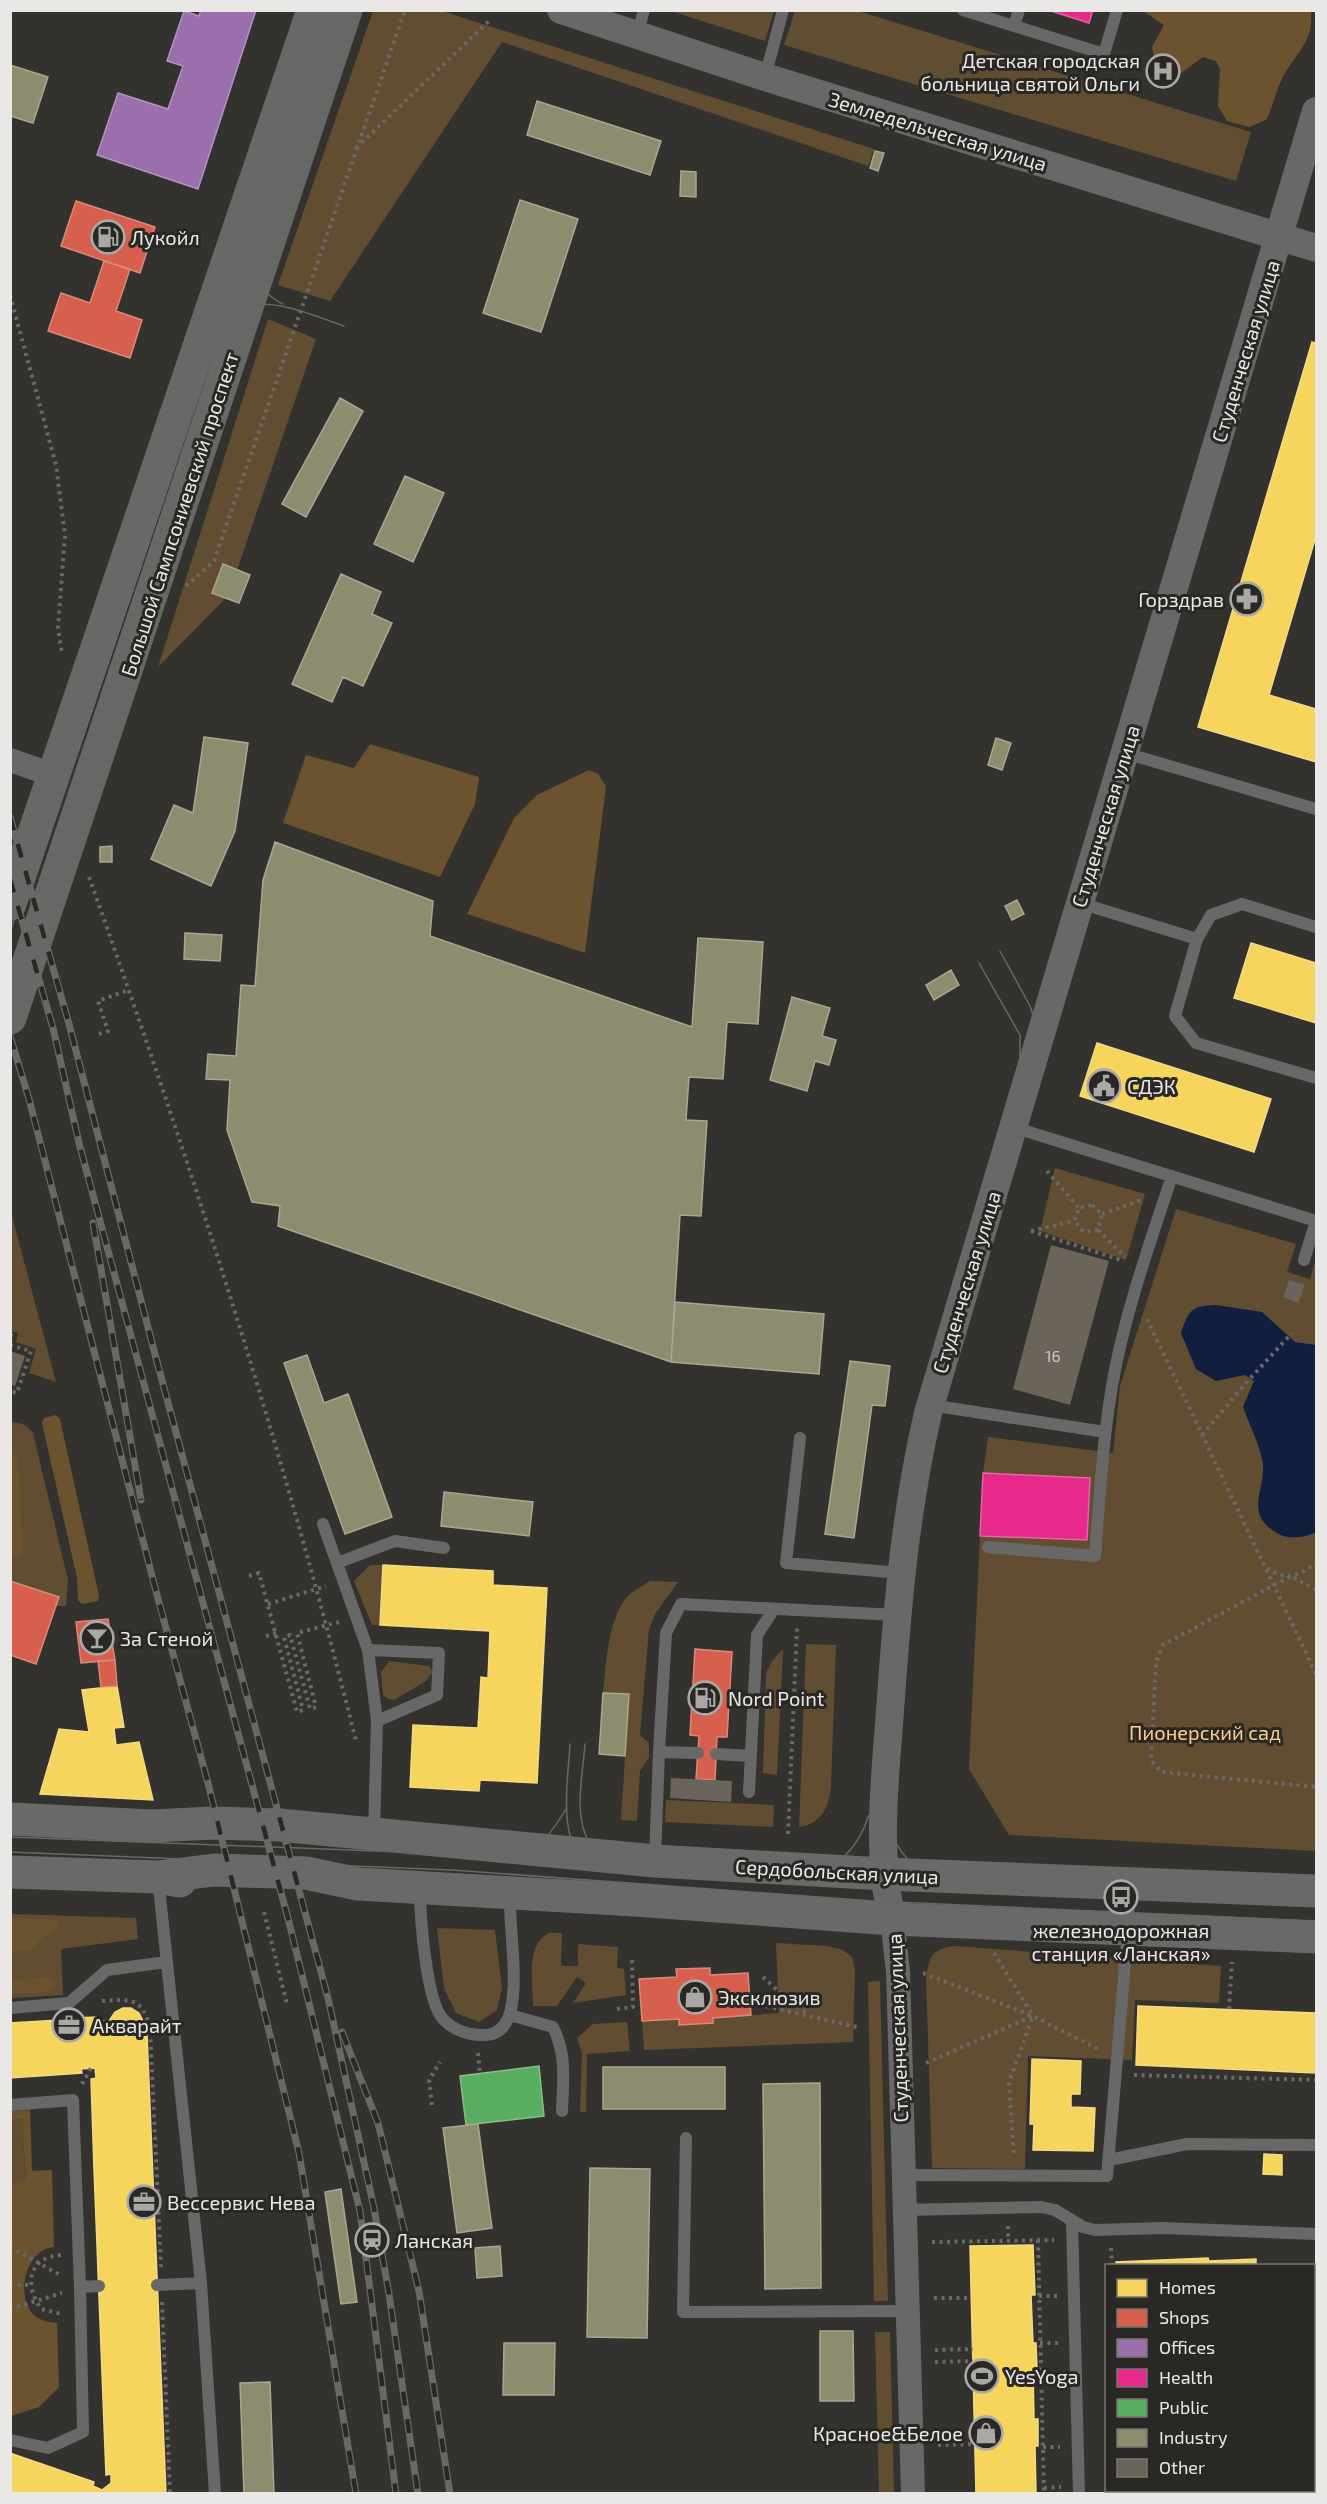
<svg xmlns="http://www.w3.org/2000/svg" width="1327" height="2504" font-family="'Exo 2',sans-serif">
  <rect width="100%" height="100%" fill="#34322f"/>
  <path fill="#614d31" d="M373 11H442L874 149 868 166 502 42 330 301 278 285Z
    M671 11H774L765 41Z
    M795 11H858L1251 132 1236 181 784 45Z
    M268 319 316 339 237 570 223 564 212 592 226 598 158 667Z
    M1055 1168 1145 1194 1126 1260 1040 1231Z
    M1176 1209 1296 1244 1287 1272 1310 1279 1316 1258V1851L1009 1835 969 1769 983 1473 988 1437 1113 1453 1120 1386Z
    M11 1212 56 1382 29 1373 36 1349 16 1342 18 1333 11 1331Z
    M10 1422C21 1423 27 1424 33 1433L68 1580 66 1606H56L58 1597 11 1581Z
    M370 1565H383L380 1625H372L354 1581Z
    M650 1581 678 1582 655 1614 649 1629 640 1735 649 1743V1757L640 1771 637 1821 621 1820 629 1695 603 1693C606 1665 608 1614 630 1594 636 1589 644 1585 650 1581Z
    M806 1644 836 1645 831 1786C829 1808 821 1824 799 1827Z
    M783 1649 777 1775 763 1773 766 1673 772 1661Z
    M389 1661 429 1666 433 1672 426 1681 394 1700 388 1699 383 1695 381 1672Z
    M666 1800 774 1805 773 1827 665 1822Z
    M11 1914 136 1918 138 1939 61 1949 63 1995 11 1998Z
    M437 1928 495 1930 502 1988 497 2010 479 2022 456 2013 444 1988Z
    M549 1933H562L561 1966H578V1944L618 1947 617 1968 624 1969 626 1995 573 2003 586 1983 577 1977 557 2006H533C533 1982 525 1946 549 1933Z
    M776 1943 827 1946 843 1950 852 1957 855 1970 853 2042 644 2050 642 2021 679 2019V2024L713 2018 779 2013Z
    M954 1946 1221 1966 1219 2003 1135 2000 1132 2060 1028 2056 1025 2169 932 2168 926 1976C931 1955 931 1950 954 1946Z
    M880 1981 888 2301H874L868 1982Z
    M627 2022 630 2051 587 2054 586 2112H580L582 2053 577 2038 593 2024Z
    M22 2119 26 2183 11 2184V2120Z
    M875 2332H890L894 2493H879Z"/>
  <path fill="#6b532f" d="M1143 11H1311C1314 44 1294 53 1281 81 1275 93 1273 107 1266 120L1249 127 1227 121 1218 106 1220 69 1216 61 1203 57 1177 76 1155 64 1152 47 1164 25Z
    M370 744 479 777 475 804 440 877 283 823 306 755 354 768Z
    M589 770 598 774 606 786 585 953 467 914 514 818 537 795Z
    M56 1415 60 1419 99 1596 98 1601 82 1604 78 1600 77 1578 42 1423 44 1418Z
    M15 1454 18 1458 23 1553 19 1557H11V1455Z
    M11 1918 57 1920 58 1928 44 1936 31 1950 11 1951Z
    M46 1978 55 1982V1988L49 1992 11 1994V1980Z
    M30 2110 32 2171 52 2170 54 2247C27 2249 16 2291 31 2312 37 2320 48 2322 57 2323L59 2387 39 2407 11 2416V2184L26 2182 22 2119 11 2120V2111Z"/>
  <path fill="#111e3d" d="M1216 1305 1262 1312 1295 1342 1316 1345V1532C1305 1538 1288 1540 1277 1533 1241 1512 1269 1487 1262 1459 1258 1441 1249 1424 1243 1407L1254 1381 1245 1375 1216 1381 1196 1369 1181 1333C1189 1310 1191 1306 1216 1305Z"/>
  <path fill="#f6d55c" stroke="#f2db85" stroke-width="1.5" d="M1312 342 1316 343V536L1269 695 1316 709V762L1198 727Z
    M1251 943 1316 963V1023L1234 998Z
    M1097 1043 1271 1099 1254 1152 1080 1096Z
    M383 1565 493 1571V1585L547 1588 537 1783 480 1780 479 1791 410 1787 413 1725 478 1728 481 1677 488 1678 490 1631 380 1625Z
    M117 1686 124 1727 114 1728 116 1745 139 1742 153 1800 40 1794 59 1729 89 1732 82 1690Z
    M1138 2006 1316 2013V2073L1136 2065Z
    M123 2008H131L139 2013 143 2021V2030L139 2035 147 2034 166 2494H10V2453L94 2482 93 2486 102 2490 111 2483V2474L106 2475 94 2169 91 2079 96 2078 95 2068 81 2069 82 2073 10 2078V2023L60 2020 59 2013H74L75 2018 97 2017V2021H109L115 2012Z
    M1032 2059 1081 2061 1080 2094H1071V2107L1095 2108 1093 2151 1033 2150 1034 2124H1030Z
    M1264 2154 1282 2155V2175L1263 2174Z
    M1033 2245 1035 2295H1031L1033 2343H1036L1037 2369H1033L1034 2419H1038V2446H1035L1036 2493 1039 2494H976L970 2246Z
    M1208 2258 1209 2261 1256 2259V2266H1116V2262Z
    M1316 2281V2343H1314V2285H1316Z"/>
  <path fill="#d6604d" stroke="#dc897b" stroke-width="1.5" d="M76 201 155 227 140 273 61 246Z
    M104 261 130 269 116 311 142 320 130 358 48 331 61 293 90 303Z
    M10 1581 59 1597 36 1664 10 1655Z
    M108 1619 115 1660 81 1663 76 1622Z
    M695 1649 732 1652 727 1737H717L715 1780 696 1779 699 1736 690 1735Z
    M115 1660 117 1686 101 1687 98 1661Z
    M710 1968V1975L748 1973 751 2015 713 2018V2023L679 2025V2019L642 2021 639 1979 677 1977 676 1969Z"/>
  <path fill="#9970ab" stroke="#b194bd" stroke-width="1.5" d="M201 10H256L198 189 97 155 118 93 168 109 183 66 167 61 184 11 199 16Z"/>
  <path fill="#e7298a" stroke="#e862a6" stroke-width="1.5" d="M1048 10H1093L1089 23Z
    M983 1473 1090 1478 1087 1540 980 1536Z"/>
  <path fill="#5aae61" stroke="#85bf89" stroke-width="1.5" d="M539 2066 544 2116 466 2125 460 2076Z"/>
  <path fill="#8c8c6e" stroke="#a8a892" stroke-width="1.5" d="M10 65 48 77 33 123 10 116Z
    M537 101 661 141 650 175 527 135Z
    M875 151 884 153 878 171 870 168Z
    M681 171 696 172V197L680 196Z
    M520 200 578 219 541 332 483 313Z
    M340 398 363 411 306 517 282 504Z
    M405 476 444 493 413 562 374 544Z
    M223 564 250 575 239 603 212 593Z
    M341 574 381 592 372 614 392 623 363 686 343 677 332 702 292 684Z
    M204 737 248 743 235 831 211 886 151 859 174 805 193 813Z
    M996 738 1011 743 1002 770 988 765Z
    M275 842 433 901 430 936 692 1027 698 938 763 942 758 1024 727 1022 723 1079 689 1077 686 1120 707 1121 701 1216 680 1215 671 1362 278 1226 280 1206 252 1202 227 1130 230 1080 206 1079 208 1054 236 1056 241 985 255 986 263 880Z
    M112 846V862H100V847Z
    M1017 900 1024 914 1012 920 1005 906Z
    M185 933 222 935 220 961 184 959Z
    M951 970 959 985 934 1000 926 985Z
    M792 997 830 1008 822 1036 836 1040 829 1065 815 1061 807 1091 770 1080Z
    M675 1302 824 1314 819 1374 671 1362Z
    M307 1355 324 1403 348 1394 392 1517 345 1534 284 1363Z
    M850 1361 890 1366 885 1406 872 1405 854 1538 825 1534Z
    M444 1492 533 1502 529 1536 441 1526Z
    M603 1693 629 1694 625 1756 599 1754Z
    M603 2067H725V2109H603Z
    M820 2083 821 2288 765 2289 763 2084Z
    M478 2124 492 2228 457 2233 443 2128Z
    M590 2168 650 2169 647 2338 587 2337Z
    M341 2189 357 2302 341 2304 325 2192Z
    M500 2246 502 2276 477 2278 475 2248Z
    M820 2331H853L854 2401H820Z
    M504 2343H555L554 2395H503Z
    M270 2382 274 2494H244L240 2383Z"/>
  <path fill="#6b645a" d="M1051 1245 1109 1261 1070 1405 1013 1389Z
    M1289 1280 1305 1285 1298 1303 1283 1297Z
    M10 1351 25 1356 15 1386 10 1384Z
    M671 1778 732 1781 731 1802 670 1798Z"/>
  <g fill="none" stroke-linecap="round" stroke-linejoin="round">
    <path stroke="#6a6968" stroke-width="4" stroke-dasharray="3 4.5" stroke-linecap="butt" d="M356 148 491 19
      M10 295 56 465 65 535 58 628 62 654
      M186 586 214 561 405 10
      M89 877C190 1161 283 1448 356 1741
      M99 1034 108 1031 98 1001 129 990
      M1047 1171 1079 1208
      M1092 1205 1102 1214 1098 1230 1084 1232 1074 1221 1079 1208Z
      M1102 1214 1144 1199
      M1098 1230 1125 1257
      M1031 1231 1124 1261
      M1031 1231 1074 1221
      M1147 1319 1316 1674
      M10 1335 13 1336 10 1342
      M10 1345 31 1351 17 1393 10 1391
      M1202 1435 1246 1383 1292 1333
      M1267 1568C1285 1581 1299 1576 1316 1563
      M249 1576 259 1573 297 1712 303 1710 284 1637 290 1635 310 1709 316 1707 297 1633 339 1622
      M1316 1590 1291 1576 1163 1645 1156 1662 1151 1760 1161 1772 1316 1787
      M268 1604 326 1586
      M266 1636 276 1633
      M788 1834 797 1628
      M264 1912 287 2004
      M994 1953 1033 2016
      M923 1973 1033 2016 1100 2050
      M763 1977 787 1999 808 2014
      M102 2001C130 1999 142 1997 150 2028L161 2267
      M766 2006 861 2028
      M617 2009 633 2007 632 1959
      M1229 2009 1232 1962
      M478 2053 480 2074
      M926 2063 1033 2016 1009 2082 1014 2157
      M1134 2075 1316 2080
      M82 2084 91 2068
      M432 2105 429 2080 440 2062
      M1008 2226V2240
      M1038 2240 1044 2494
      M932 2242 1054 2240
      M10 2247 62 2276
      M1111 2248 1112 2266
      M61 2255C28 2257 24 2285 41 2309L62 2314
      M10 2285H31
      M1039 2296H1057
      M934 2298H971
      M162 2302 170 2494
      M10 2309 62 2293
      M1040 2343H1058
      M935 2350 973 2349
      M1314 2360H1316
      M935 2362 973 2361
      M1314 2390H1316
      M938 2433 975 2432
      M938 2445 975 2444
      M1043 2447H1060
      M1044 2488 1061 2487
      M1287 2490V2494"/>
    <path stroke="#686868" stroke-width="12" d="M963 10 1104 54 1117 10
      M1014 26 1019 10
      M637 35 644 10
      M765 77 783 10
      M1125 753 1316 809
      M1080 903 1197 939 1175 1016 1196 1043 1316 1078
      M1197 939 1211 915 1242 904 1316 927
      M1013 1127 1316 1221 1304 1260
      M930 1405 1105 1432
      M800 1438 786 1563 900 1573
      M323 1524 368 1650 377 1721 374 1833
      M988 1547 1095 1556C1100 1494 1103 1431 1115 1370 1128 1304 1151 1240 1172 1176
      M337 1563 395 1541 444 1548
      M368 1650 439 1653 437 1695 377 1721
      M698 1753 659 1752 666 1633 681 1604 897 1615
      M716 1754 750 1756
      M749 1792 757 1635 774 1609
      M655 1858 659 1752
      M158 1878 201 2283 215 2494
      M420 1889C420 1915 426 2001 443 2019 453 2030 470 2036 484 2035 498 2035 506 2026 510 2013 519 1979 509 1931 510 1894
      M10 2008 69 2003 107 1970 166 1962
      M510 2015 553 2027C567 2056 563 2080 562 2111
      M10 2105 73 2100 80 2287 99 2286
      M686 2138 683 2312 908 2311
      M1109 2160 1187 2144 1316 2145
      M903 2175 1107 2176 1128 1929 1129 1885
      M904 2210 1041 2207 1055 2210 1083 2227 1095 2230 1163 2228 1316 2234
      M1072 2221 1079 2494
      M157 2285 201 2283
      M10 2440 48 2448 83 2432 80 2287"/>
    <path stroke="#686868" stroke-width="24" d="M10 760 53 775
      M892 1919 898 1971 913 2494"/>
    <path stroke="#686868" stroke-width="28" d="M561 10 765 77 1316 248
      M892 1919C876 1852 885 1779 890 1711 897 1610 905 1512 928 1413L1316 111"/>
    <path stroke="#6a696a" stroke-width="33" d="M10 1819 152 1826 213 1823 279 1825 655 1861 884 1874 1316 1891
      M10 1872 158 1877 180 1881
      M158 1877 214 1870 306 1873 358 1884 635 1900 892 1919 1316 1937"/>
    <path stroke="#686867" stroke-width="33" d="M10 904 313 10
      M10 1018 346 10"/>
    <path stroke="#696866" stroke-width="1.5" d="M252 266C259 283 265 296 283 304
      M234 311C267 293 311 315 344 326
      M10 932 321 10
      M10 982 338 10
      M570 1744C568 1784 556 1839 590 1869
      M585 1744C583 1774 573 1815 589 1842 597 1854 612 1860 624 1866
      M889 1816C890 1849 918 1875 948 1884
      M10 1837 453 1854 783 1879 1316 1905
      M10 1852 452 1870 873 1901 1316 1921
      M515 1860C541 1845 551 1835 566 1809
      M803 1877C837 1872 859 1846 869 1815
      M840 1883C862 1871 875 1854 884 1831L909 1567 929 1445 943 1386 1037 1074 1041 1039 1030 1006 1000 951
      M907 1886C883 1870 874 1846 871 1818L893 1565 907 1472 928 1381 1020 1065V1035L979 963"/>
    <g stroke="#696866" stroke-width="7">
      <path id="rail" d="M10 817 69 1024 156 1358 328 1998 374 2208 389 2294 418 2494
        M10 879 53 1028 79 1143 289 1922 360 2211 396 2494
        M10 1036 29 1099 157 1595 208 1783 299 2153 356 2494
        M93 1223 141 1500
        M342 2032 378 2123 419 2291 450 2494"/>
    </g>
    <use href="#rail" stroke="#2a2824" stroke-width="4.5" stroke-dasharray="14" stroke-linecap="butt"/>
  </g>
  <defs>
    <g id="hospital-ring" transform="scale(1.725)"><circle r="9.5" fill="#2a2824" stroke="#aaa8a6" stroke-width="1.5"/><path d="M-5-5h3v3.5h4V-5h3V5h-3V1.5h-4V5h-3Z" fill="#aaa8a6"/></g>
    <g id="fuel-ring" transform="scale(1.725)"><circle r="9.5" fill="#2a2824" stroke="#aaa8a6" stroke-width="1.5"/><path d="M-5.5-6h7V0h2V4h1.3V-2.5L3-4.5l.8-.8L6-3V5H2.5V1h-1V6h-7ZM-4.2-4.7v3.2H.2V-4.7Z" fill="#aaa8a6"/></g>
    <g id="pharmacy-ring" transform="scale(1.725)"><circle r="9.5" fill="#2a2824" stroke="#aaa8a6" stroke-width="1.5"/><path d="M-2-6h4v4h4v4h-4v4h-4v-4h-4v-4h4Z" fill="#aaa8a6"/></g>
    <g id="civic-ring" transform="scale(1.725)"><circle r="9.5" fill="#2a2824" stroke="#aaa8a6" stroke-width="1.5"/><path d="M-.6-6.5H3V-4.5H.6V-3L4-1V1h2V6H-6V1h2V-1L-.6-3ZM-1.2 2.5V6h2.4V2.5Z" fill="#aaa8a6"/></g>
    <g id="bar-ring" transform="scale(1.725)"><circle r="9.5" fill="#2a2824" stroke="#aaa8a6" stroke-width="1.5"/><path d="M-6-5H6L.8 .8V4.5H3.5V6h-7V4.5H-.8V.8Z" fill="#aaa8a6"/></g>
    <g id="bus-ring" transform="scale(1.725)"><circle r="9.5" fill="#2a2824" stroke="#aaa8a6" stroke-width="1.5"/><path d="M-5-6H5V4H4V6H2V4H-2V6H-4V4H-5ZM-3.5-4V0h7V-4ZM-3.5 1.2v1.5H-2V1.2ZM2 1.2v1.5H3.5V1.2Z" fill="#aaa8a6"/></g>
    <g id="shop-ring" transform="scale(1.725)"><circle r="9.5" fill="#2a2824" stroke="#aaa8a6" stroke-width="1.5"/><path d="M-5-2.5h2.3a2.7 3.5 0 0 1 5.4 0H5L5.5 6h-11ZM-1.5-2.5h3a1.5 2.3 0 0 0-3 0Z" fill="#aaa8a6"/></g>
    <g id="office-ring" transform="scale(1.725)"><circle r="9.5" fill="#2a2824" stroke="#aaa8a6" stroke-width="1.5"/><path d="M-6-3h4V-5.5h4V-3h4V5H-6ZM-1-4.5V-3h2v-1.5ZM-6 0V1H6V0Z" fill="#aaa8a6"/></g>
    <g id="station-ring" transform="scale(1.725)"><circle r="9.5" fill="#2a2824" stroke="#aaa8a6" stroke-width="1.5"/><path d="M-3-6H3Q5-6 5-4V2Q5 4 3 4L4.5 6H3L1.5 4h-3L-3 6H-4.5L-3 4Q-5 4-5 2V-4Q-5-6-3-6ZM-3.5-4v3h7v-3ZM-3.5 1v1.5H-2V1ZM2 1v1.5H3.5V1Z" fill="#aaa8a6"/></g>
    <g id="stadium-ring" transform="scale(1.725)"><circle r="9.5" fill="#2a2824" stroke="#aaa8a6" stroke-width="1.5"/><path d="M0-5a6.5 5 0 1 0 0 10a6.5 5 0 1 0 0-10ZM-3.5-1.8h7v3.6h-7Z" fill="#aaa8a6"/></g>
  </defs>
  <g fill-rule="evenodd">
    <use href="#hospital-ring" x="1163" y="71"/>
    <use href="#fuel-ring" x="108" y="237"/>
    <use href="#pharmacy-ring" x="1247" y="599"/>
    <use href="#civic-ring" x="1104" y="1086"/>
    <use href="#bar-ring" x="97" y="1638"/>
    <use href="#fuel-ring" x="705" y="1698"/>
    <use href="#bus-ring" x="1121" y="1897"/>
    <use href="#shop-ring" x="695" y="1997"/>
    <use href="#office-ring" x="69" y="2025"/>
    <use href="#office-ring" x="144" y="2202"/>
    <use href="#station-ring" x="372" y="2240"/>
    <use href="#stadium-ring" x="982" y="2376"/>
    <use href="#shop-ring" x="986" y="2433"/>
  </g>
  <g text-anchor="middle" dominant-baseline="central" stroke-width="6" stroke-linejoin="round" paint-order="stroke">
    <g font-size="16" fill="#cac7c3">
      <text x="1053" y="1355">16</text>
    </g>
    <g font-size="20" fill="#eae8e6" stroke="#2a2824" text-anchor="start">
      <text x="1140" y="60" text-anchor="end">Детская городская<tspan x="1140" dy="23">больница святой Ольги</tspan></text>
      <text x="131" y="237">Лукойл</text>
      <text x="1224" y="599" text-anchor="end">Горздрав</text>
      <text x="1127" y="1086">СДЭК</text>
      <text x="120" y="1638">За Стеной</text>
      <text x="728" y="1698">Nord Point</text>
      <text x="1121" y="1930" text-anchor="middle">железнодорожная<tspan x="1121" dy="23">станция «Ланская»</tspan></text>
      <text x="718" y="1997">Эксклюзив</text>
      <text x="92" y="2025">Акварайт</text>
      <text x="167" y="2202">Вессервис Нева</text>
      <text x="395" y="2240">Ланская</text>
      <text x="1005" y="2376">YesYoga</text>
      <text x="963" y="2433" text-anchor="end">Красное&amp;Белое</text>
    </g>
    <g font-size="20" fill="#eae8e6" stroke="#2a2824">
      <text transform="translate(938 131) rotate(17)">Земледельческая улица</text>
      <text transform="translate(1245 351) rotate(-73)">Студенческая улица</text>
      <text transform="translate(179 514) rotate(-72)">Большой Сампсониевский проспект</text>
      <text transform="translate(1105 816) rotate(-73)">Студенческая улица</text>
      <text transform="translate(966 1282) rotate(-73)">Студенческая улица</text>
      <text transform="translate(837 1871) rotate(3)">Сердобольская улица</text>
      <text transform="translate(897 2028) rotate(-92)">Студенческая улица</text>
    </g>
    <g font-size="20" fill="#fdce8d" stroke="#2a2824">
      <text x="1205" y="1732">Пионерский сад</text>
    </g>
  </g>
  <rect width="1327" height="2504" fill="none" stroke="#eae8e6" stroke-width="24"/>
  <rect x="1105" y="2264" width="210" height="228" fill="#2a2824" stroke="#777572" stroke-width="1.5"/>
  <rect x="1117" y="2279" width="30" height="18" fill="#f6d55c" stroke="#777572" stroke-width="1.5"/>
  <text x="1159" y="2294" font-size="18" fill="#eae8e6">Homes</text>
  <rect x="1117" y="2309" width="30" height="18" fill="#d6604d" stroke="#777572" stroke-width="1.5"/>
  <text x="1159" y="2324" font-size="18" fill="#eae8e6">Shops</text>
  <rect x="1117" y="2339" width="30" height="18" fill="#9970ab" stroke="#777572" stroke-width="1.5"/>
  <text x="1159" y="2354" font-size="18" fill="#eae8e6">Offices</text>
  <rect x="1117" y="2369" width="30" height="18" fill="#e7298a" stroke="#777572" stroke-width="1.5"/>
  <text x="1159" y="2384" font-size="18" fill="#eae8e6">Health</text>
  <rect x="1117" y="2399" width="30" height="18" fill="#5aae61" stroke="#777572" stroke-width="1.5"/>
  <text x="1159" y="2414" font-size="18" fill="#eae8e6">Public</text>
  <rect x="1117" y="2429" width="30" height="18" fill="#8c8c6e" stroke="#777572" stroke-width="1.5"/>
  <text x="1159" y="2444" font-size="18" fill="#eae8e6">Industry</text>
  <rect x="1117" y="2459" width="30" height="18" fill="#6b645a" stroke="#777572" stroke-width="1.5"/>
  <text x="1159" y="2474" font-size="18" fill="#eae8e6">Other</text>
</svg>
